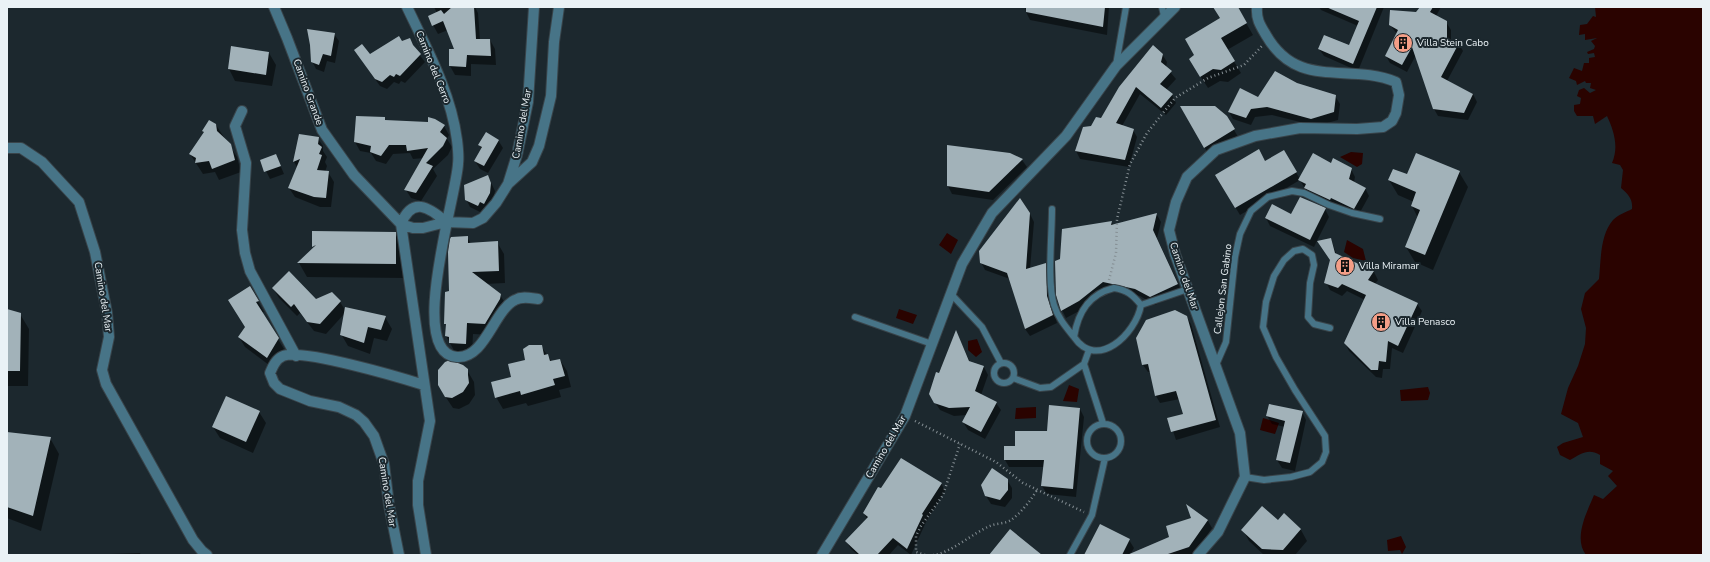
<svg xmlns="http://www.w3.org/2000/svg" width="1710" height="562" font-family="'Nunito Sans',sans-serif">
  <rect width="100%" height="100%" fill="#1c282e"/>
  <path fill="#2a0300" d="M1595 7H1703V555H1586C1573 538 1587 512 1594 495L1603 499 1617 486 1608 476 1613 471 1600 464V455C1588 448 1581 454 1570 460L1560 455 1557 447 1563 443 1583 437 1578 423 1561 414 1568 388 1578 366 1585 344 1586 328 1581 309 1585 293 1599 279C1601 260 1600 235 1613 220 1618 215 1626 212 1632 209 1633 199 1628 194 1621 188L1623 170 1620 165 1612 163C1619 147 1614 131 1607 116L1595 124 1593 116H1577L1574 111V105L1580 104 1581 98 1577 96 1579 90 1584 88 1590 93 1596 90 1590 88 1591 83H1586L1585 81 1577 85 1576 81 1569 78 1574 68 1582 71 1584 63H1589V58L1595 57 1594 53 1588 54 1587 52 1594 49 1595 46 1591 41 1597 38 1585 40V34L1579 35 1580 25 1587 24 1593 16 1596 17Z
    M1351 152 1363 153 1362 164 1357 167 1340 157Z
    M947 233 958 240 951 254 939 245Z
    M1347 240 1363 249 1366 261 1353 258 1344 252Z
    M899 309 917 315 913 324 896 318Z
    M977 339 982 352 976 357 968 350V341Z
    M1069 385 1079 389 1077 402 1063 401Z
    M1428 387 1430 393 1428 400 1401 401 1400 390Z
    M1036 407V418L1015 419 1016 408Z
    M1263 418 1279 423 1275 434 1260 430Z
    M1401 536 1406 547 1402 554 1400 550 1388 551 1387 540Z"/>
  <path fill="#0007" d="M434 7H475L478 13 480 40H490L495 49 496 65 471 64V76L455 75 450 66 456 50 448 30 438 34 433 25 437 13Z
    M1025 7H1109L1107 35 1030 20 1026 12Z
    M1214 7H1237L1253 35 1227 50 1241 73 1228 82 1220 81 1208 88 1197 71 1196 56 1221 19Z
    M1319 7H1384L1358 71 1324 56 1319 49 1350 47 1358 26 1321 10Z
    M1422 7H1441L1436 16 1446 22 1451 30V44H1459L1463 51 1447 81 1473 94 1477 102 1468 120 1438 116 1434 109 1416 55 1407 72 1390 63 1386 56 1397 34 1390 25 1417 13Z
    M334 34 339 41 335 63 327 61 324 72 316 69 312 61Z
    M402 43 414 48 425 62 405 83 401 81 399 84 394 82 387 89 380 86 355 51 370 56Z
    M232 48 269 53 276 65 272 86 235 81 229 69Z
    M1162 54 1167 62 1166 67 1176 79 1166 90 1172 95 1176 103 1166 115 1140 94 1122 126 1133 130 1137 137 1129 167 1080 159 1076 151 1084 128 1092 127 1102 120Z
    M1297 84 1335 96 1340 104 1338 120 1316 126 1272 115 1255 117 1251 125 1233 119 1229 112Z
    M1181 107 1227 117 1238 137 1209 155Z
    M384 118 386 121 429 123 435 120 444 126 449 135 447 139 452 147 448 155 433 169 437 176 421 201 411 198 406 190 424 158 413 159 410 153 393 154 386 164 376 161 371 153 360 151 355 142Z
    M216 125 237 157 241 172 219 180 215 172 203 174 190 154 205 133Z
    M300 135 317 137 323 146V151L327 157 325 162 327 166 325 172H328L334 182 331 207H320L295 197 289 188 297 167 294 162Z
    M498 140 503 148 488 173 480 169 475 161 482 149 479 145Z
    M1283 151 1300 179 1331 164 1351 169 1355 177 1354 182 1365 188 1369 196 1358 216 1309 196 1300 180 1240 215 1216 175 1265 162Z
    M1010 154 1022 160 1027 167 993 200 952 194 948 186Z
    M276 155 284 174 270 179 261 161Z
    M1459 172 1468 187 1433 270 1415 262 1406 247 1418 218 1412 206 1414 202 1398 195 1389 180 1407 176Z
    M488 176 495 191 493 201 482 213 470 207 466 199Z
    M1325 209 1329 217 1314 247 1270 226 1266 218Z
    M1030 214 1034 222 1030 269 1045 264 1050 272 1051 304 1057 323 1030 336 1025 329 1010 279 985 270 981 262Z
    M1157 215 1161 222 1157 238 1182 292 1155 305 1140 296 1107 289 1083 309 1066 318 1062 310 1060 260 1111 222 1114 225Z
    M313 232 395 233 403 247 404 278 307 277 299 263 314 248Z
    M467 237 471 244 497 242 504 254 505 283 485 284 500 295 507 306 492 335 473 334 472 355 456 354 446 336V293L451 292Z
    M1331 239 1337 256 1374 272 1378 280 1375 284 1417 304 1422 311 1403 353 1392 348 1390 369H1383L1382 378 1376 377 1349 351 1345 343 1365 300 1347 291 1342 296 1330 290 1326 282 1331 261Z
    M250 287 264 312 262 313 284 349 273 368 245 347 239 337 245 327Z
    M273 288 316 300 340 302 345 310 385 317 392 329 387 341 374 338 370 354 348 346 341 334 345 313 326 334 314 331 300 313 297 316 279 298Z
    M7 310 20 314 29 329 28 386H7Z
    M1186 316 1191 324 1220 427 1176 440 1169 419 1184 415 1180 399 1160 403 1156 396 1151 372H1148L1143 365Z
    M956 332 970 362 984 367 988 375 981 395 996 403 1001 410 985 439 968 430 963 422 967 415 954 416 940 410 930 394Z
    M541 346 552 362 560 360 567 371 571 387 559 390 561 397 528 406 526 403 503 409 496 397Z
    M467 370 474 382 475 395 469 404 459 409 453 408 441 390 439 371Z
    M1080 409 1084 417 1076 497 1047 494 1042 486 1045 467H1009L1005 460 1016 447 1048 432Z
    M259 412 266 423 253 453 220 438 213 427Z
    M1302 412 1306 420 1295 471 1282 468 1277 460 1285 427 1272 424 1267 416Z
    M7 433 50 438 59 454 41 531 7 518Z
    M1007 480 1012 488V498L1005 507 991 504 986 496Z
    M941 483 945 491 926 522 911 555 898 545 889 555H858L851 549 846 541 867 519 864 513 881 489Z
    M1188 507 1208 521 1212 528 1194 554 1085 555 1129 540 1134 548 1130 555 1170 537 1192 518Z
    M1243 530H1301L1307 541 1295 555H1264L1249 541Z
    M140 553 141 555H109L110 554Z"/>
  <path fill="#a2b2b9" d="M452 7H474L476 39H490L491 56 467 55 466 67 449 66V49H454L443 21 432 26 428 16 441 10 444 14Z
    M1026 7H1105L1103 27 1026 12Z
    M1213 7H1238L1247 23 1221 38 1235 61 1221 70 1213 69 1200 77 1189 59 1194 55 1185 39 1220 18Z
    M1326 7H1377L1353 64 1318 49 1324 35 1349 45 1359 21Z
    M1420 7H1433L1430 12 1447 21V43H1459L1441 77 1473 94 1464 113 1433 109 1412 47 1402 65 1385 56 1398 30 1389 25 1390 10 1416 12Z
    M307 29 335 33 331 56 323 54 319 65 311 62 310 45Z
    M399 36 402 41 410 38 413 45 421 54 400 76 396 74 394 77 390 75 382 82 375 79 354 50 362 44 370 54Z
    M1153 45 1163 54 1161 62 1172 71 1160 84 1173 94 1161 108 1136 87 1116 123 1134 129 1125 160 1075 151 1083 127 1091 126 1096 117 1101 118 1119 87Z
    M231 46 269 52 266 75 228 69Z
    M1275 71 1297 83 1336 95 1334 112 1311 119 1267 107 1251 109 1246 118 1228 112 1240 88 1258 97Z
    M1180 106H1215L1227 116 1235 129 1204 148Z
    M356 116 385 117V120L428 122V117L435 119 445 125 440 132 447 138 443 146 426 163 433 166 416 193 404 190 428 148 407 151 406 145H389L381 156 370 152 371 146 354 142Z
    M209 120 216 124 217 131 231 144 235 160 212 169 209 161 195 163 196 158 189 154 204 132 202 131Z
    M486 132 499 140 484 166 474 161 482 147 478 145Z
    M299 134 319 137 318 144 322 147 319 154 322 155 317 170 329 171 326 198 314 197 288 188 300 159 293 162Z
    M947 145 1010 153 1023 159 989 192 947 186Z
    M1259 149 1265 161 1284 150 1297 172 1235 208 1215 175Z
    M1313 153 1331 163 1333 158 1352 168 1349 179 1366 188 1354 209 1331 198 1330 200 1304 188 1306 184 1298 180Z
    M1416 153 1460 171 1425 255 1405 247 1420 210 1411 206 1416 192 1388 180 1393 169 1407 174Z
    M276 154 281 166 264 172 260 160Z
    M488 175 491 183 490 193 484 204 480 202 478 206 465 200 464 185Z
    M1300 197 1326 208 1310 240 1265 218 1272 204 1291 214Z
    M1020 198 1030 213 1026 269 1046 263 1047 296 1053 315 1025 329 1007 273 980 263 979 251Z
    M1157 213 1153 230 1178 284 1150 297 1135 289 1103 282 1079 301 1061 311 1056 295 1055 261 1060 259 1062 229 1112 221 1111 225Z
    M312 231 396 232V264L297 263 316 245 312 247Z
    M468 236V243L498 241 499 271 472 272 501 294 500 299 485 324 467 323 466 344 449 343V337L445 336 446 324H444L445 292 449 291 448 252 450 239 451 237Z
    M1331 238 1335 253 1374 271 1368 280 1418 303 1398 346 1388 341 1386 362 1379 361 1378 370H1371L1344 343 1366 295 1342 284 1338 288 1324 283 1330 260 1317 241Z
    M289 271 316 299 332 292 341 301 320 324 307 322 294 304 291 307 272 288Z
    M250 286 259 301 256 302 279 338 267 358 238 337 245 327 228 300Z
    M345 307 386 316 381 330 368 327 364 343 340 335Z
    M7 309 21 313 20 371H7Z
    M1175 310 1187 316 1216 420 1171 432 1167 418 1183 414 1176 391 1155 396 1148 364 1142 365 1136 338 1146 320Z
    M956 330 969 361 984 366 975 391 997 402 981 432 962 422 970 407 949 408 934 403 929 394 936 372 939 373Z
    M529 345H542L544 355 548 354 550 361 560 359 565 376 553 379 555 385 521 395 520 391 495 398 491 382 511 377 508 364 525 360 523 349Z
    M450 360 463 365 468 369V375L469 383 463 392 452 398 445 397 438 385V370L445 362Z
    M226 396 260 411 246 442 212 427Z
    M1269 404 1303 411 1290 463 1276 460 1285 421 1266 416Z
    M1049 405 1080 408 1073 489 1041 486 1044 460H1004V446H1015V431H1047Z
    M7 432 51 437 33 516 7 507Z
    M901 458 942 483 922 514 923 515 907 549 893 538 877 555H860L845 541 868 517 863 513 878 487 881 488Z
    M992 468 1008 479V490L1000 500 985 496 981 485Z
    M1186 504 1208 520 1189 547 1165 555H1127L1169 537 1166 526 1191 518Z
    M1262 506 1278 520 1284 513 1301 529 1283 550 1262 549 1241 530Z
    M1100 524 1130 539 1122 555H1084Z
    M1010 529 1042 555H989Z"/>
  <g fill="none" stroke-linecap="round" stroke-linejoin="round">
    <g stroke="#39444a" stroke-width="8">
      <path id="service" d="M1162 7 1164 16
        M1116 65 1126 7
        M1052 209C1052 235 1047 282 1054 305 1058 318 1066 327 1074 337
        M1114 288C1127 290 1133 295 1141 305 1136 334 1097 371 1074 337 1078 312 1089 294 1114 288Z
        M952 295 982 327 1001 363
        M1141 305 1188 289
        M855 317 932 344
        M1089 350 1084 364 1103 423
        M994 373a10 10 0 1 1 20 0a10 10 0 1 1-20 0Z
        M1216 365 1226 342 1235 257 1240 234 1251 211 1268 197 1292 191 1304 193 1329 205 1352 213 1380 219
        M1013 378 1040 388 1051 387 1084 364
        M1087 441a17 17 0 1 1 34 0a17 17 0 1 1-34 0Z
        M1245 477 1264 480 1291 477 1310 472 1322 462 1326 452 1325 436 1295 390 1276 357 1263 327 1266 302 1274 276 1284 260 1294 251 1303 249 1312 255 1314 265 1310 283 1308 317 1314 324 1330 328
        M1070 555 1092 515 1105 458"/>
    </g>
    <g stroke="#39444a" stroke-width="12">
      <path id="minor" d="M274 7 287 38 322 130 354 175 401 224 413 228H423L446 222 473 223 483 218 496 203 508 184 517 155 528 102 534 7
        M407 7C427 49 451 93 457 140 458 148 459 156 458 164 457 194 406 354 457 357 485 359 494 310 515 300 522 296 530 298 538 299
        M242 111 235 126 246 163 242 230 245 253 250 271 296 356
        M7 148H21L42 162 79 202 95 252 107 313 109 337 102 370 106 384 193 540 202 551 207 555
        M509 183 532 162 539 146 551 96 554 42 559 7
        M399 555 389 505 384 464 374 436 364 422 356 415 339 407 310 401 280 389 274 383 270 373C273 366 276 359 283 356 301 348 402 378 424 385
        M426 555 418 505V481L430 421 401 224C412 197 428 206 446 222
        M822 555 905 416 962 264 992 213 1066 136 1116 66 1175 7
        M1198 555 1218 532 1245 477 1240 433 1175 254 1169 230 1176 202 1187 177 1216 150 1255 136 1300 128 1357 129 1383 127 1392 121 1396 113 1399 95 1396 82C1348 62 1298 91 1266 35 1260 25 1256 19 1257 7"/>
    </g>
    <path stroke="#858f94" stroke-width="2.5" stroke-dasharray="1 3" stroke-linecap="butt" d="M1109 280 1116 253 1117 219 1130 164 1147 133 1175 98 1208 78 1244 65 1262 46
      M915 421 996 462 1023 483 1084 512
      M925 555 916 552V536L921 526 943 495 960 444
      M933 555C949 554 973 533 990 526 996 523 1005 524 1011 520 1021 513 1031 500 1037 490"/>
    <use href="#service" stroke="#477487" stroke-width="6"/>
    <use href="#minor" stroke="#477487" stroke-width="10"/>
  </g>
  <defs>
    <g id="building-disc" transform="scale(1)"><circle r="9.5" fill="#f49e87" stroke="#1c282e"/><path d="M-4-6H4V6H1V3H-1V6H-4ZM-2.5-4.3h1.7v1.8h-1.7ZM.8-4.3h1.7v1.8H.8ZM-2.5-1h1.7V.8h-1.7ZM.8-1h1.7V.8H.8Z" fill="#111"/></g>
  </defs>
  <g fill-rule="evenodd">
    <use href="#building-disc" x="1403" y="43"/>
    <use href="#building-disc" x="1345" y="266"/>
    <use href="#building-disc" x="1381" y="322"/>
  </g>
  <g text-anchor="middle" dominant-baseline="central" stroke-width="4" stroke-linejoin="round" paint-order="stroke">
    <g font-size="10" fill="#eaf2f6" stroke="#1c282e" text-anchor="start">
      <text x="1417" y="43">Villa Stein Cabo</text>
      <text x="1359" y="266">Villa Miramar</text>
      <text x="1395" y="322">Villa Penasco</text>
    </g>
    <g font-size="10" fill="#eaf2f6" stroke="#1c282e">
      <text transform="translate(433 67) rotate(68)">Camino del Cerro</text>
      <text transform="translate(308 92) rotate(70)">Camino Grande</text>
      <text transform="translate(522 124) rotate(-80)">Camino del Mar</text>
      <text transform="translate(1184 276) rotate(71)">Camino del Mar</text>
      <text transform="translate(1223 289) rotate(-83)">Callejon San Gabino</text>
      <text transform="translate(103 297) rotate(81)">Camino del Mar</text>
      <text transform="translate(886 447) rotate(-60)">Camino del Mar</text>
      <text transform="translate(387 492) rotate(81)">Camino del Mar</text>
    </g>
  </g>
  <rect width="1710" height="562" fill="none" stroke="#eaf2f6" stroke-width="16"/>
</svg>
